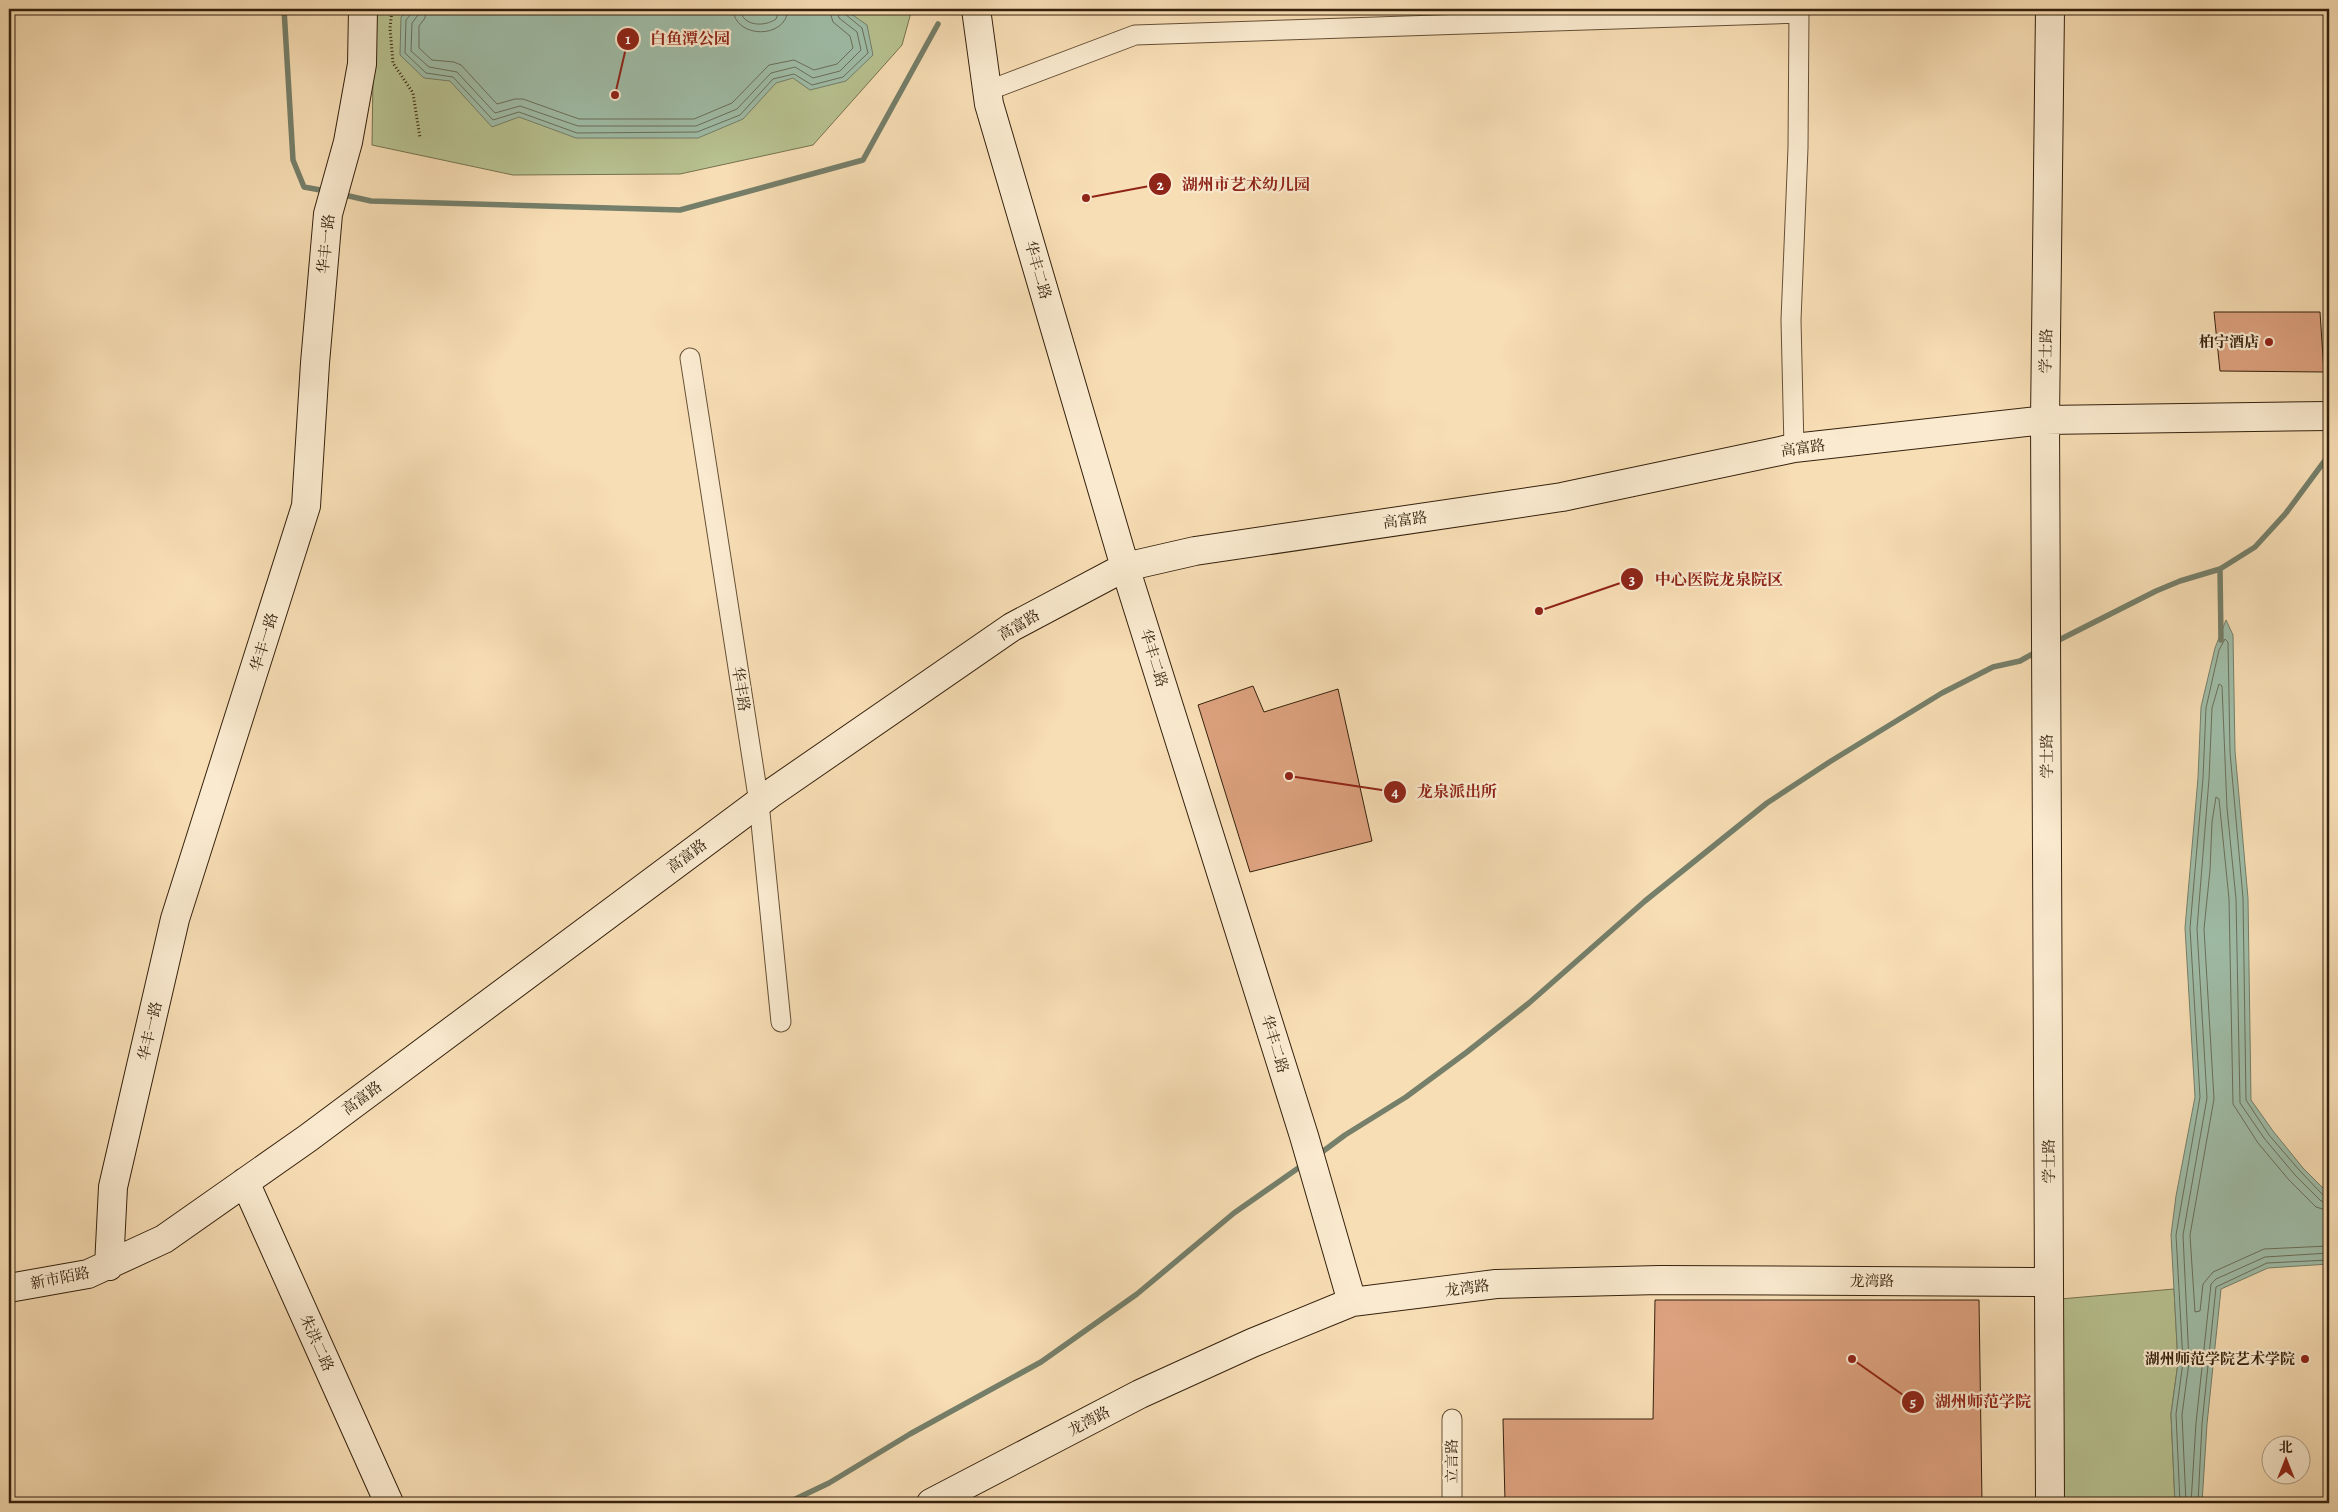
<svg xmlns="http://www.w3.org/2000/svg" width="2338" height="1512" font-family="Alegreya,'Noto Serif SC',serif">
  <rect width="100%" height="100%" fill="#f8deb5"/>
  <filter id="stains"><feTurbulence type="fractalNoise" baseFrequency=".004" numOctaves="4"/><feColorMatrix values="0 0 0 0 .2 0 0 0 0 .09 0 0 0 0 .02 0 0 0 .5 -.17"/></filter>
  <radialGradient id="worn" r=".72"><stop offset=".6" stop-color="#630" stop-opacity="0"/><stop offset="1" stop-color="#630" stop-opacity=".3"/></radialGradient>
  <path fill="#b8c291" stroke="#76724f" d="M374 9H912L902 45 813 145 680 174 513 175 372 145Z
    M2174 1289 2178 1363 2171 1414 2175 1503H2050L2049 1300Z"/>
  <path fill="#9fbda8" stroke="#757f6a" d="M410 9H740L764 13 773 9H844L867 25 873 55 846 81 810 90 793 78 776 83 743 119 698 138H576L519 117 492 127 450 81 424 78 400 55 401 17Z
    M2226 620 2233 635 2235 751 2248 898 2251 1100 2273 1131 2303 1168 2329 1194V1264L2268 1268 2221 1289 2207 1424 2202 1503H2175L2171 1414 2178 1363 2171 1235 2176 1196 2195 1097 2185 928 2198 778 2201 707 2215 648Z"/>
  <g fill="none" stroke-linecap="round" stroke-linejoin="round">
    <path stroke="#6a6f5a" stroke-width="1" d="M413 9 412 13 406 20 405 53 426 73 453 77 493 120 519 112 577 133 697 132 740 115 773 79 794 74 812 85 843 77 868 53 862 28 845 14 843 9
      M419 9 418 15 412 23 411 51 429 67 457 72 495 113 520 106 578 126H696L737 109 771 73 795 67 813 78 840 71 861 50 857 32 839 18 837 9
      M426 9 425 18 419 26V48L432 60 454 62 461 65 497 104 515 99H523L579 119H694L732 103 769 65 794 60 814 70 837 64 853 48 850 36 833 22 829 9
      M733 9C734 39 787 40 788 9
      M740 9C742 27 765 27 776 19L780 9
      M2329 1211 2316 1207 2289 1180 2258 1143 2233 1104 2229 899 2219 799 2216 797 2212 822 2210 870 2204 929 2214 1099 2190 1235 2195 1312 2200 1311 2203 1284 2213 1272 2264 1249 2329 1246
      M2180 1503 2176 1414 2183 1362 2176 1235 2200 1097 2190 928 2203 778 2206 708 2219 650 2225 639 2228 642 2230 752 2243 898 2246 1100 2269 1135 2300 1171 2324 1196 2329 1197
      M2186 1503 2182 1415 2189 1362 2183 1235 2207 1098 2197 929 2209 779 2212 708 2219 684 2222 686 2227 808 2236 899 2240 1103 2264 1138 2295 1175 2321 1201 2329 1203
      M2191 1503 2196 1423 2211 1284 2216 1279 2265 1257 2329 1253
      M2198 1503 2202 1424 2216 1287 2267 1263 2329 1260"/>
    <path stroke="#757f6a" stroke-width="5.5" d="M284 9 293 160 304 187 326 191
      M340 194 371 201 680 210 863 160 938 24
      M2220 569 2221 640
      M2055 642 2156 591 2180 581 2220 569 2255 547 2286 513 2329 455
      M1318 1155 1345 1135 1406 1097 1467 1052 1529 1003 1645 901 1767 803 1831 761 1942 693 1993 667 2020 661 2038 651
      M787 1503 829 1483 910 1434 1041 1362 1137 1294 1234 1213 1304 1164"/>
  </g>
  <path fill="#dda27f" stroke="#35210d" d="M2214 312H2320L2324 372 2220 371Z
    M1253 686 1264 712 1338 689 1372 841 1250 872 1198 705Z
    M1655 1300H1979L1982 1503 1505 1502 1503 1419H1653Z"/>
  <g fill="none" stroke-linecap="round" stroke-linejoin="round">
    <g stroke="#665037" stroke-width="21">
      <path id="street" d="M987 91 1135 35 1799 13 1798 148 1791 320 1794 448
        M690 358 759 803 781 1022
        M1452 1503V1419"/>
    </g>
    <g stroke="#35210d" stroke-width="30">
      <path id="secondary" d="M976 9 989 104 1125 567 1304 1136 1352 1302
        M245 1182 389 1503
        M109 1266 113 1187 175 919 306 506 315 363 328 214 348 142 362 64 363 9
        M9 1288 88 1274 164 1239 308 1138 770 794 1012 627 1125 567 1195 551 1562 497 1794 448 2045 420 2329 416
        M931 1503 1140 1394 1252 1343 1352 1302 1496 1284 1660 1280 2049 1282
        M2050 1503 2045 420 2050 9"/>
    </g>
    <path stroke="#35210d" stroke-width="3" stroke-dasharray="1 2.5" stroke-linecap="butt" d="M392 9 390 28 393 63 413 93 420 138"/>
    <use href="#street" stroke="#faeacf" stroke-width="19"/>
    <use href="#secondary" stroke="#faeacf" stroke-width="28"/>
  </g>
  <g fill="#8f2418" stroke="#faeacf" stroke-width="2">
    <circle cx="2269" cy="342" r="5"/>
    <circle cx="2305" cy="1359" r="5"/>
  </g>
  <g text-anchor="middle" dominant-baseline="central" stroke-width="4.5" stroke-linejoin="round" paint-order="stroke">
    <g font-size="15" fill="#35210d" stroke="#faeacf">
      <text transform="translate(326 244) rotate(-84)">华丰一路</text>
      <text transform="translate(1038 270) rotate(74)">华丰二路</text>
      <text transform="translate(2046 351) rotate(-89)">学士路</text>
      <text transform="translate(1803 448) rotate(-8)">高富路</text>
      <text transform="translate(1405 520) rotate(-8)">高富路</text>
      <text transform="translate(1019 625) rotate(-31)">高富路</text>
      <text transform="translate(264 642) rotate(-73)">华丰一路</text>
      <text transform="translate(1154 658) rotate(73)">华丰二路</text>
      <text transform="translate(741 689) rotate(81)">华丰路</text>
      <text transform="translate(2047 756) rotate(-90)">学士路</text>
      <text transform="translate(687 856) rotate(-37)">高富路</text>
      <text transform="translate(150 1031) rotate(-77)">华丰一路</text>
      <text transform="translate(1275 1044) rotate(73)">华丰二路</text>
      <text transform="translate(362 1098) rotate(-37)">高富路</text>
      <text transform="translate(2049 1161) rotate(-90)">学士路</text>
      <text transform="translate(60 1278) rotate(-11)">新市陌路</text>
      <text x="1872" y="1281">龙湾路</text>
      <text transform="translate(1467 1288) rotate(-7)">龙湾路</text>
      <text transform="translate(317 1343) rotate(66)">朱洪二路</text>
      <text transform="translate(1089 1421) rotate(-28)">龙湾路</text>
      <text transform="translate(1452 1461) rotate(-90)">立言路</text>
    </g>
    <g font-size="15" font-weight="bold" fill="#35210d" stroke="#faeacf" text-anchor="end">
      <text x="2259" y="342">柏宁酒店</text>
      <text x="2295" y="1359">湖州师范学院艺术学院</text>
    </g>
  </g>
  <path fill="none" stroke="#8f2418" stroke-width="2" d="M615 95L628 39M1086 198L1160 184M1539 611L1632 579M1289 776L1395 792M1852 1359L1913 1402"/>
  <g fill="#8f2418" stroke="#faeacf" stroke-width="2">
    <circle cx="615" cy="95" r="5"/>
    <circle cx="1086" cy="198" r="5"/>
    <circle cx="1539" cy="611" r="5"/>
    <circle cx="1289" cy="776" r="5"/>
    <circle cx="1852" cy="1359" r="5"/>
    <circle cx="628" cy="39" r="12"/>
    <circle cx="1160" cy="184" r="12"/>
    <circle cx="1632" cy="579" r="12"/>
    <circle cx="1395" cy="792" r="12"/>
    <circle cx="1913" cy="1402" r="12"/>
  </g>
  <g font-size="15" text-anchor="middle" font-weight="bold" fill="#fff">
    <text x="628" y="44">1</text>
    <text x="1160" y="190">2</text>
    <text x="1632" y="585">3</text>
    <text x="1395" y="797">4</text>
    <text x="1913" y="1407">5</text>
  </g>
  <g font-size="16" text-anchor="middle" font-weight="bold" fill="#8f2418" stroke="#faeacf" stroke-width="4.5" stroke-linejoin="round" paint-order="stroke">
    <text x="690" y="44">白鱼潭公园</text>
    <text x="1246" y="190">湖州市艺术幼儿园</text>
    <text x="1719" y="585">中心医院龙泉院区</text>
    <text x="1457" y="797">龙泉派出所</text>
    <text x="1983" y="1407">湖州师范学院</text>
  </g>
  <rect width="2338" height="1512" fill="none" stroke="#f8deb5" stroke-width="30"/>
  <rect x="10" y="10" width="2318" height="1492" fill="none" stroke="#35210d" stroke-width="2.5"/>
  <rect x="15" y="15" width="2308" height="1482" fill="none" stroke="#35210d"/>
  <g transform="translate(2286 1460)"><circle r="24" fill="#faeacf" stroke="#ab9a81"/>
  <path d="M0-4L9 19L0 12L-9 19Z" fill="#8f2418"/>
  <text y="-8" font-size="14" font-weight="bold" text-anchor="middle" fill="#35210d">北</text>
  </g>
  <rect width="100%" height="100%" filter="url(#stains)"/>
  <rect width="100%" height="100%" fill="url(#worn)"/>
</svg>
